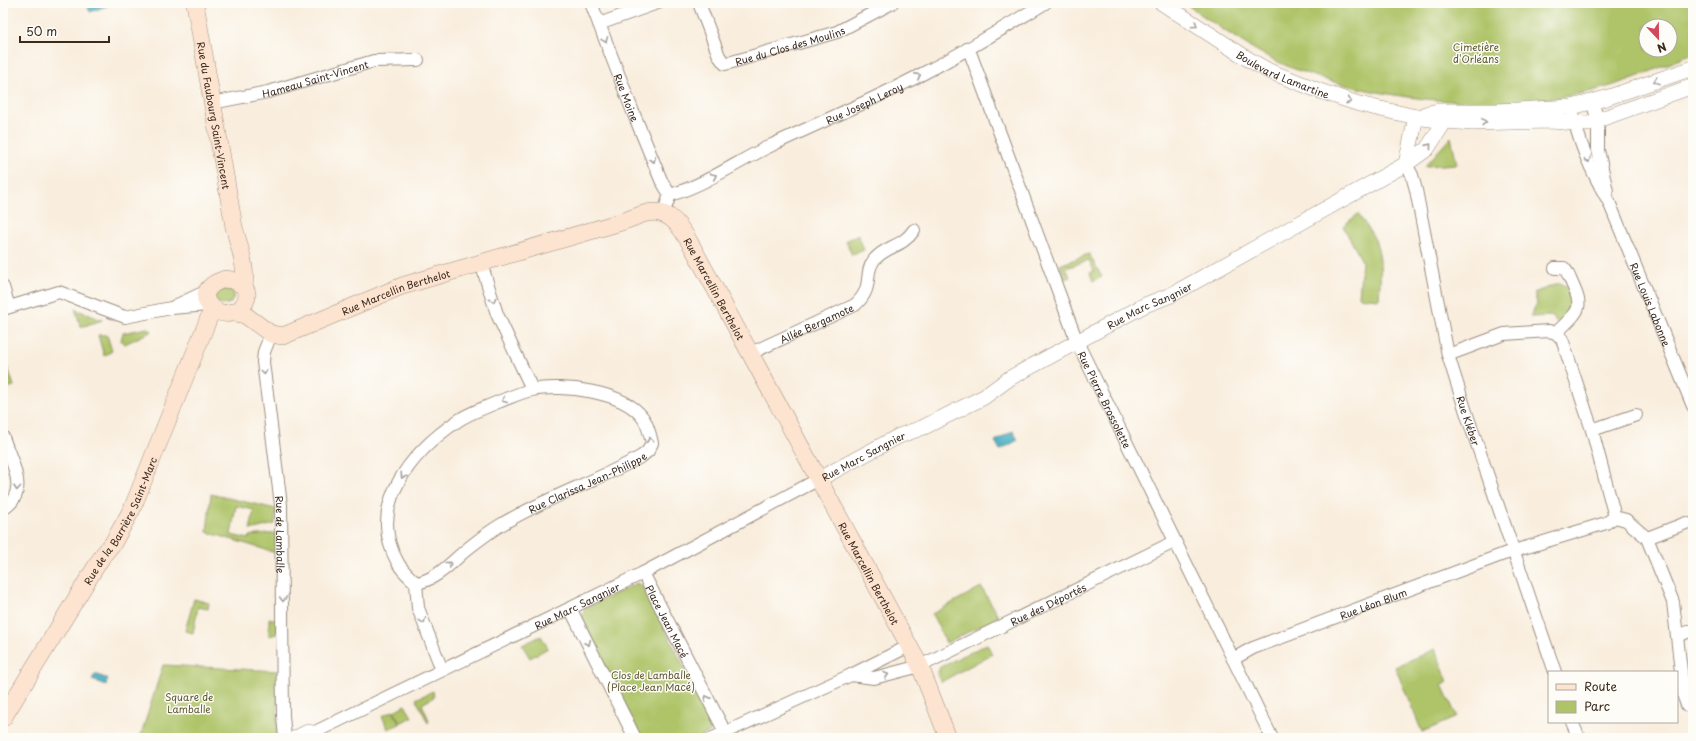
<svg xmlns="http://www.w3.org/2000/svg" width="1696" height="741" font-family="'Playpen Sans',sans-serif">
  <rect width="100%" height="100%" fill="#fdfcf7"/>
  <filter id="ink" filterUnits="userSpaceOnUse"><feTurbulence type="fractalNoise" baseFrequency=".025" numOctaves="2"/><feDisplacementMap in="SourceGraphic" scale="8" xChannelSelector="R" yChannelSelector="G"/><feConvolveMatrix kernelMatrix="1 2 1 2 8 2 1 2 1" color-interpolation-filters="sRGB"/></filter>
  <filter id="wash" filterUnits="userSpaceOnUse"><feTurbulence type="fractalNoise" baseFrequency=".012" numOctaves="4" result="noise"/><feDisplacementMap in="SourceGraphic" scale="16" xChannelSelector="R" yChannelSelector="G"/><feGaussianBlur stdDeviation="0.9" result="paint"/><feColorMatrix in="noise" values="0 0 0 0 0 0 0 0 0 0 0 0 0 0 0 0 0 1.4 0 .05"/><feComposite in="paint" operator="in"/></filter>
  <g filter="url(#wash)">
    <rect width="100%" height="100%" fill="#f9eede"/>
    <path fill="#afc469" stroke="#757744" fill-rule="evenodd" d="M1184 3H1693V53C1667 65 1641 76 1614 85 1519 115 1379 104 1287 66 1250 50 1217 25 1184 3ZM1646 26H1670V50H1646Z
      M1451 137 1457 164 1426 166V165Z
      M1358 214C1364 223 1371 231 1375 240 1383 258 1380 281 1379 299L1359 297 1362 261 1343 226Z
      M858 235 864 250 852 255 846 241Z
      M1089 254 1102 277 1093 281 1090 273 1094 271 1089 260 1066 268 1070 277 1065 279 1060 265Z
      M1559 283 1569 288 1574 309 1558 323 1550 316 1530 317 1537 303 1534 293Z
      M228 289 233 291 234 296 231 303 222 305 214 300 215 291Z
      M75 309 102 320 81 327Z
      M147 328 152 331 125 344 123 343 121 340 123 333Z
      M98 335H107L112 351 104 356Z
      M8 368 14 386 3 389V370Z
      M211 494 276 509 275 524 250 530 254 510 236 506 231 535 249 539 250 536 276 533V553L207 532Z
      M637 583 642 586 645 590 713 723 711 732 699 738H642L582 622 581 618 585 608Z
      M981 587 999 617 946 643 932 614Z
      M194 599 209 603 208 609 198 607 193 633 185 631Z
      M269 618 277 620V634L269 636Z
      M541 636 548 648 530 658 522 645Z
      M987 644 992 654 941 682 937 675 940 667Z
      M1435 649 1448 682 1442 685 1457 717 1422 732 1395 667Z
      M163 665 278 671 277 738H140Z
      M433 691 434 697 422 704 429 720 428 723 416 699Z
      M405 705 412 717 400 723 394 711Z
      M393 711 400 724 388 729 382 716Z"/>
    <path fill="#3fabbf" stroke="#3d6a6e" d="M86 3H112V4L90 12Z
      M1013 431 1018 440 1000 450 995 441Z
      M95 674 108 679 106 685 92 680Z"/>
  </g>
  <g filter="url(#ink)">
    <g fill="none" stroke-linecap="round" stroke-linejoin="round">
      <g stroke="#9a8c7e" stroke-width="14">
        <g id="minor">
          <path id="s1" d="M591 3 633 112 661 180 670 195 663 214"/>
          <path id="s2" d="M699 3 719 56 725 64 837 32 892 3"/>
          <path d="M599 24 657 3"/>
          <path id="s3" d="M967 49 971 55 1077 342 1272 738"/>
          <path d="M1592 102 1598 120V150L1607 191"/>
          <path id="s4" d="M212 103 268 92 374 61 418 60"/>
          <path id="s5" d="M1572 107C1577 141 1592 172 1609 202L1693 406"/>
          <path id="s6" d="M1406 164 1412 175 1416 190 1448 355 1466 412 1555 672"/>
          <path id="s7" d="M670 195C705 185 737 162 770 146 822 121 874 100 924 73 965 52 1005 27 1045 3"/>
          <path d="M481 263 497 314 532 389"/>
          <path d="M1555 268H1564L1567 272C1583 309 1585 305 1556 333"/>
          <path d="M3 287 9 307"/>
          <path d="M175 306 207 291"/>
          <path d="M3 309 59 292 125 317 171 308 208 305"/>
          <path id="s8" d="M271 334 264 352 263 362 281 505 283 716 285 738"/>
          <path id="s9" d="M751 353 855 305C875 287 863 274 874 260 886 245 902 248 914 230"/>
          <path d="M1448 355 1504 334 1549 331 1556 333 1562 339 1592 430 1615 517"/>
          <path d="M1592 430 1636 415"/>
          <path d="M3 437C11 462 31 492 3 509"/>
          <path d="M1647 538 1686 523"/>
          <path id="s10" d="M643 573 725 732"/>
          <path id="s11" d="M416 583C438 580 454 559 471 546 480 539 489 532 499 526 544 498 596 482 642 456L648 451 652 443C650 434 648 425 643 418 624 391 562 384 532 390 521 392 509 398 498 402 485 408 471 412 459 420 413 451 365 505 398 563 402 571 410 577 416 583L418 608 442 670"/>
          <path d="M570 608 635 738"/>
          <path d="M1677 636 1693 630"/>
          <path id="s12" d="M1233 659 1253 648 1504 554 1606 523 1615 517 1626 520 1647 538 1673 602 1684 697 1687 705 1693 709"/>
          <path id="s13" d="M851 675 874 678 920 666 1174 542"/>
          <path d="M1572 722 1579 738"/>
          <path id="s14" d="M313 733 643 573 819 479"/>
          <path d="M713 738 851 675 909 646"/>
        </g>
      </g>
      <g stroke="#9a8c7e" stroke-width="16">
        <g id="tertiary">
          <path id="s15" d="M1162 3 1248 59 1269 71 1320 91 1359 104 1416 117 1445 121 1473 123 1551 121 1587 124 1693 86"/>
          <path d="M1425 114 1438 111H1496L1572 107 1606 98 1693 68"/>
          <path d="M1406 164 1416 117"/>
          <path id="s16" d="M819 479 899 436 924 427 984 397 1010 378 1145 305 1171 295 1406 164 1427 149 1445 121"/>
          <path d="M296 738 308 732 313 733 310 738"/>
        </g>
      </g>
      <g stroke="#9a8c7e" stroke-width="18">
        <g id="secondary">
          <path id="s17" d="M195 3 234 227C239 246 247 267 244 286"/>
          <path d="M225 279C238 280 254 289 244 304 226 331 180 293 225 279Z"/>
          <path id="s18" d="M232 312 245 315 271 334 283 336 402 286 621 222C629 220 638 215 647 213 672 207 684 233 694 250L920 666 948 738"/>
          <path id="s19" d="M3 718 103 555 113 543 132 509 212 310"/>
        </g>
      </g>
      <use href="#minor" stroke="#fff" stroke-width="12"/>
      <use href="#tertiary" stroke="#fff" stroke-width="15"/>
      <use href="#secondary" stroke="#fde4d0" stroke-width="17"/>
    </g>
    <defs><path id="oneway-chevron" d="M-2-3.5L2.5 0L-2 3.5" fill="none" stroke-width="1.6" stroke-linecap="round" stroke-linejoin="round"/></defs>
    <g stroke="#a79f9a">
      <use href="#oneway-chevron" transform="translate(1195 25) rotate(34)"/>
      <use href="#oneway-chevron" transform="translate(605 40) rotate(69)"/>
      <use href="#oneway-chevron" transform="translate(918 76) rotate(-27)"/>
      <use href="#oneway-chevron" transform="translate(1656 81) rotate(161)"/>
      <use href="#oneway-chevron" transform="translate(1349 101) rotate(19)"/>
      <use href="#oneway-chevron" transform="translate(1484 122) rotate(-2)"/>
      <use href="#oneway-chevron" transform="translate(1429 146) rotate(-51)"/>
      <use href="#oneway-chevron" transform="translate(653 160) rotate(67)"/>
      <use href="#oneway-chevron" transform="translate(1588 160) rotate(68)"/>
      <use href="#oneway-chevron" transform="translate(714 176) rotate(-25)"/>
      <use href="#oneway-chevron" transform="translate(493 300) rotate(72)"/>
      <use href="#oneway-chevron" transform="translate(264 372) rotate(83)"/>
      <use href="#oneway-chevron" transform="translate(504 400) rotate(157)"/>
      <use href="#oneway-chevron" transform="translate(650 440) rotate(-95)"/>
      <use href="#oneway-chevron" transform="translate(403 476) rotate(123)"/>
      <use href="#oneway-chevron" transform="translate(17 488) rotate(95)"/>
      <use href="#oneway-chevron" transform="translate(449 564) rotate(-40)"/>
      <use href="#oneway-chevron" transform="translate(283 599) rotate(89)"/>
      <use href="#oneway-chevron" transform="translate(423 621) rotate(70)"/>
      <use href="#oneway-chevron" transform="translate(588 643) rotate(64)"/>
      <use href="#oneway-chevron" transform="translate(886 675) rotate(-17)"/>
      <use href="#oneway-chevron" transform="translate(707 698) rotate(-117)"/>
    </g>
  </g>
  <g text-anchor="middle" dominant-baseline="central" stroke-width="3" stroke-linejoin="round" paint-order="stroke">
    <g font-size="10" fill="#3b2a1e" stroke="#fdfcf7">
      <text stroke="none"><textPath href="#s2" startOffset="134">Rue du Clos des Moulins</textPath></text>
      <text stroke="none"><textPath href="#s15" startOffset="141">Boulevard Lamartine</textPath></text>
      <text stroke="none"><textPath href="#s4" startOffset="106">Hameau Saint-Vincent</textPath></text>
      <text stroke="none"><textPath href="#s1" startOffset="101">Rue Moine</textPath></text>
      <text stroke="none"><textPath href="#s7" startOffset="215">Rue Joseph Leroy</textPath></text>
      <text stroke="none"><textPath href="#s17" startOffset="114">Rue du Faubourg Saint-Vincent</textPath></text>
      <text stroke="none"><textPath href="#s18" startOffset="551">Rue Marcellin Berthelot</textPath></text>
      <text stroke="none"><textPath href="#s18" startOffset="179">Rue Marcellin Berthelot</textPath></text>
      <text stroke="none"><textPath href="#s16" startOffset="374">Rue Marc Sangnier</textPath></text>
      <text stroke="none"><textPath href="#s5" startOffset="213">Rue Louis Labonne</textPath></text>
      <text stroke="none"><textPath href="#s9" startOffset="72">Allée Bergamote</textPath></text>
      <text stroke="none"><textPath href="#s3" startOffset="377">Rue Pierre Brossolette</textPath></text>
      <text stroke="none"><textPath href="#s6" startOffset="265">Rue Kléber</textPath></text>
      <text stroke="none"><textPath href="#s16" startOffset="50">Rue Marc Sangnier</textPath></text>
      <text stroke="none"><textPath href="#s11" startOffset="200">Rue Clarissa Jean-Philippe</textPath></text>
      <text stroke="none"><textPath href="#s19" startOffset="230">Rue de la Barrière Saint-Marc</textPath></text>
      <text stroke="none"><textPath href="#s8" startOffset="203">Rue de Lamballe</textPath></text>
      <text stroke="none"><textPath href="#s18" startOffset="875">Rue Marcellin Berthelot</textPath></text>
      <text stroke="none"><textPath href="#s13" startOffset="213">Rue des Déportés</textPath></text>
      <text stroke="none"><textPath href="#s12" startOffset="151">Rue Léon Blum</textPath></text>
      <text stroke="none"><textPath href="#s14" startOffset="293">Rue Marc Sangnier</textPath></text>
      <text stroke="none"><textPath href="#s10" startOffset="54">Place Jean Macé</textPath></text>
    </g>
    <g font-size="10" fill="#5e5834" stroke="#fdfcf7">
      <text x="1476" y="46">Cimetière<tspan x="1476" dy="12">d'Orléans</tspan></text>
      <text x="651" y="674">Clos de Lamballe<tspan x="651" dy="12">(Place Jean Macé)</tspan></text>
      <text x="189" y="696">Square de<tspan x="189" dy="12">Lamballe</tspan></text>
    </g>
  </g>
  <rect width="1696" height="741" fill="none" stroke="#fdfcf7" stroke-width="16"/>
  <rect x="1548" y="671" width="130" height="52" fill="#fdfcf7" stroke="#afa8a0"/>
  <rect x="1556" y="684" width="20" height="6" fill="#fde4d0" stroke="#afa8a0"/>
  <text x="1584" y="691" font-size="12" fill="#3b2a1e">Route</text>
  <rect x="1556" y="701" width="20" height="12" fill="#afc469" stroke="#afa8a0"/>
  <text x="1584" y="711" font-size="12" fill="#3b2a1e">Parc</text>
  <g transform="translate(1658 38) rotate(158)"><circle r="19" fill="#fdfcf7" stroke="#afa8a0"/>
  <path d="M0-3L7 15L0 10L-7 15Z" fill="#d1495b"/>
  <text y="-6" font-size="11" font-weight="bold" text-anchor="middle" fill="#3b2a1e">N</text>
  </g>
  <path d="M20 36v6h89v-6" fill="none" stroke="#3b2a1e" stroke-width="2"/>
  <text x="26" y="36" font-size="12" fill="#3b2a1e" stroke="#fdfcf7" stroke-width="3" paint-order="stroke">50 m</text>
</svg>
